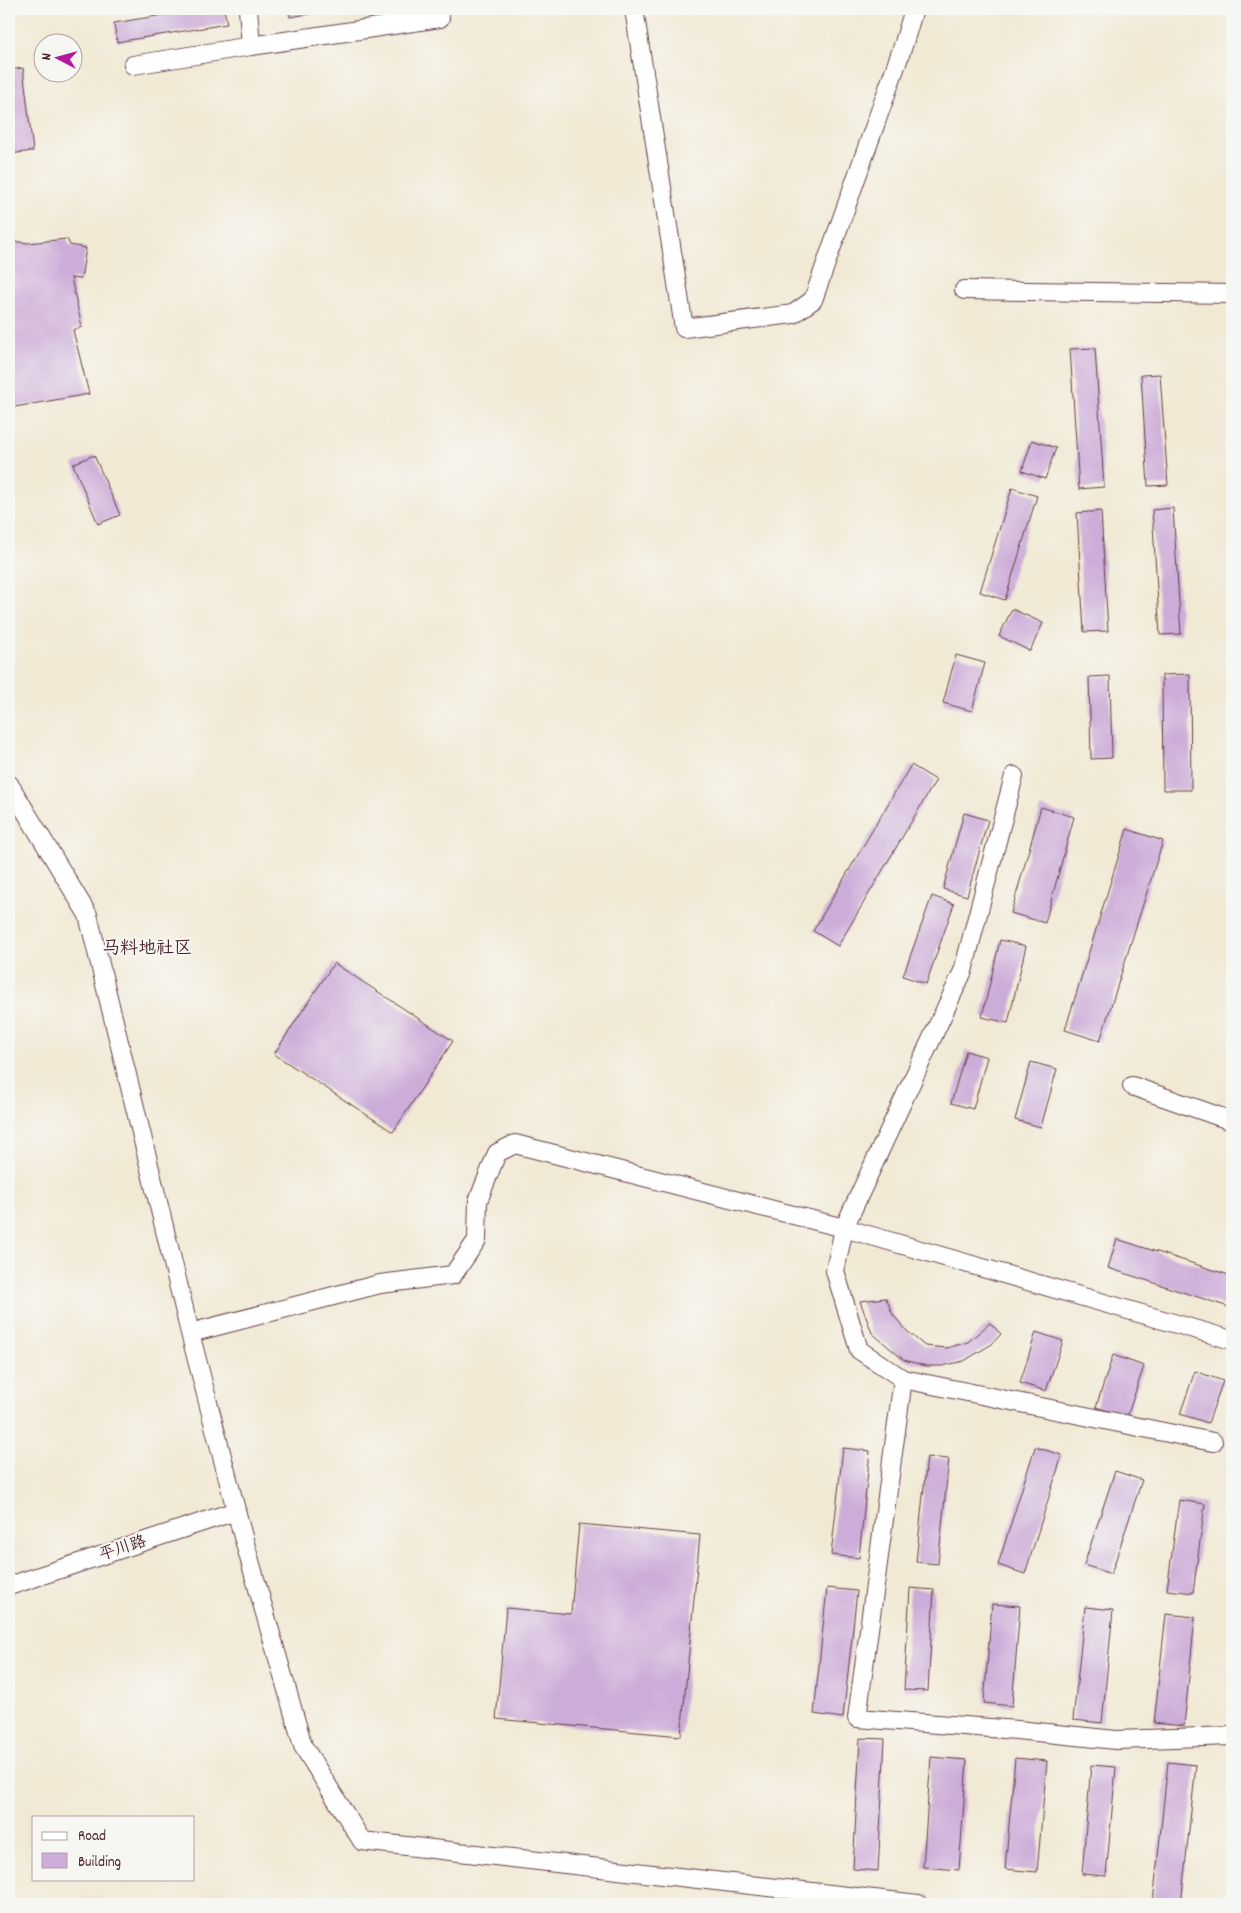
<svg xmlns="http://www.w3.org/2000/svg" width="1241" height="1913" font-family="Dekko,'LXGW WenKai TC',sans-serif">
  <rect width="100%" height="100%" fill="#f6f6f2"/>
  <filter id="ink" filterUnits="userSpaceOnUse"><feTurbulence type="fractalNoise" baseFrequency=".02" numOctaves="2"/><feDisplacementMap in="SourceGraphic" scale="10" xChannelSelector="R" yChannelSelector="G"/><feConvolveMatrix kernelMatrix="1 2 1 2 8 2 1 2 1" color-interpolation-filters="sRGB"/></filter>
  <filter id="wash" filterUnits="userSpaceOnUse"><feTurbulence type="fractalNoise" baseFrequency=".0096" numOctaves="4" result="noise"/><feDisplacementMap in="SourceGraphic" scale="20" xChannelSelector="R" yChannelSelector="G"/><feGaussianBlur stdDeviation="1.12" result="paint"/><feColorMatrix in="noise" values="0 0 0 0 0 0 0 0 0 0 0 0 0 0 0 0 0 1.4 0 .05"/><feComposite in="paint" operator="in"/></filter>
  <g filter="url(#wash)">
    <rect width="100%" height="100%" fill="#f1e9d4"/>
    <g id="blocks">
      <path fill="#ccacd8" d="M201 9H224L227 24 117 42 114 23Z
        M288 9H332V10L290 17Z
        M23 68 33 151 9 154V70Z
        M67 239 70 245 86 248 81 279 71 278 82 327 73 330 89 394 9 408V241L28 243Z
        M1095 348 1104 487 1079 489 1070 349Z
        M1160 374 1168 485 1148 486 1141 375Z
        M1032 440 1056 448 1045 479 1022 471Z
        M94 455 120 515 98 524 73 464Z
        M1012 488 1037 496 1005 600 980 592Z
        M1173 508 1181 634 1160 635 1152 510Z
        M1101 511 1108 631 1084 632 1077 513Z
        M1012 609 1043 623 1030 651 999 636Z
        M956 655 985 663 972 711 943 703Z
        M1190 674 1191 790H1163L1162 675Z
        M1110 676 1112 758 1091 759 1089 677Z
        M911 765 936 780 838 946 813 931Z
        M1041 807 1074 817 1045 923 1011 913Z
        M964 813 988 820 967 896 943 889Z
        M1127 829 1163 841 1100 1041 1065 1030Z
        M932 896 954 904 926 984 903 976Z
        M1000 940 1026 946 1008 1023 982 1017Z
        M334 963 453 1041 393 1132 274 1054Z
        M966 1051 987 1057 973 1109 951 1103Z
        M1031 1062 1057 1069 1041 1127 1015 1120Z
        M1117 1239 1232 1276V1308L1108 1268Z
        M886 1298 893 1315 908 1332 925 1346 947 1348 968 1342 990 1323 1001 1334 992 1344 964 1361 942 1366H926L904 1360 872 1333 860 1301Z
        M1036 1332 1063 1341 1046 1391 1020 1383Z
        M1113 1355 1144 1366 1127 1417 1096 1407Z
        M1195 1371 1223 1381 1208 1423 1180 1414Z
        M1035 1447 1062 1455 1025 1574 998 1565Z
        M843 1448 870 1451 859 1558 831 1555Z
        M927 1457 949 1459 938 1564 916 1562Z
        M1115 1471 1142 1480 1111 1574 1084 1565Z
        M1179 1500 1205 1504 1193 1593 1167 1590Z
        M579 1524 700 1535 681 1736 496 1719 506 1608 571 1614Z
        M827 1588 857 1591 843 1718 814 1714Z
        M910 1588 934 1590 928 1691 904 1690Z
        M992 1604 1020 1606 1012 1706 984 1703Z
        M1085 1607 1113 1610 1102 1723 1073 1720Z
        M1166 1614 1195 1617 1184 1726 1154 1723Z
        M860 1738 885 1739 878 1871 853 1869Z
        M931 1757 967 1760 959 1870 923 1867Z
        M1015 1758 1047 1761 1037 1872 1005 1869Z
        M1168 1762 1196 1765 1181 1904 1153 1903Z
        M1091 1765 1116 1767 1106 1876 1082 1874Z"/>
    </g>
  </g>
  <g filter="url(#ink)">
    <use href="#blocks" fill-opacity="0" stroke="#633d44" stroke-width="1"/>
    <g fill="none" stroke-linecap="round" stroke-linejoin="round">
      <g stroke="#633d44" stroke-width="20">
        <path id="minor" d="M248 9 251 46 440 18
          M634 9 684 328 793 314 813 300 903 46 914 9
          M133 65 251 46
          M964 290 1232 294
          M1014 776 963 971 844 1228 835 1271 859 1350 903 1379 1213 1442
          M9 784 88 915 190 1333 242 1533 303 1746 362 1841 918 1904
          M1132 1086 1232 1121
          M190 1333 380 1284 453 1275 477 1240 478 1201 497 1153 515 1144 844 1228 1232 1340
          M903 1379 857 1718 1017 1730 1116 1740 1232 1736
          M9 1586 236 1511"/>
      </g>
      <use href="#minor" stroke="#fff" stroke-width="18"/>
    </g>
  </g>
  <g text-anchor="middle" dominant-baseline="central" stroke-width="4.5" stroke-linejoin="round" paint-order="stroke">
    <g font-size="16" fill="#4a1f2b" stroke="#f6f6f2">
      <text transform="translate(123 1549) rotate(-18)">平川路</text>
    </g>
    <g font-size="18" fill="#4a1f2b" stroke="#f6f6f2">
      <text x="147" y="949">马料地社区</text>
    </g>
  </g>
  <rect width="1241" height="1913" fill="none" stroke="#f6f6f2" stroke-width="30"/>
  <rect x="32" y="1816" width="162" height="65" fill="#f6f6f2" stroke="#b1a0a2"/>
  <rect x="42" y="1832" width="25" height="8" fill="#ffffff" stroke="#b1a0a2"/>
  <text x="78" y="1840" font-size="15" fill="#4a1f2b">Road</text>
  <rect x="42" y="1853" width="25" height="15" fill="#ccacd8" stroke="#b1a0a2"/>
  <text x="78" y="1866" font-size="15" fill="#4a1f2b">Building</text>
  <g transform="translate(58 58) rotate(276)"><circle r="24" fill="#f6f6f2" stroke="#b1a0a2"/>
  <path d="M0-4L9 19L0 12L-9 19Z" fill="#b5179e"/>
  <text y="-8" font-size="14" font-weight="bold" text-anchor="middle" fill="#4a1f2b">N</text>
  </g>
</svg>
